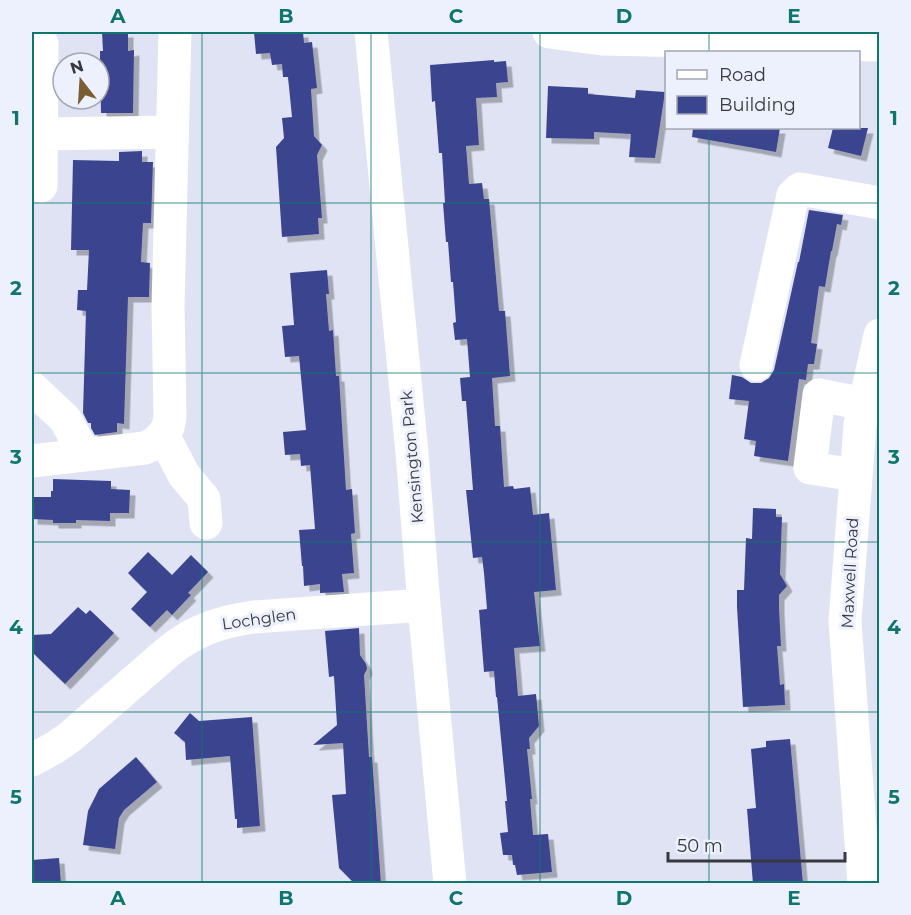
<svg xmlns="http://www.w3.org/2000/svg" width="911" height="915" font-family="Montserrat,sans-serif">
  <defs>
    <filter id="shadow"><feDropShadow dx="5.5" dy="5.5" stdDeviation="0" flood-color="#0004"/></filter>
  </defs>
  <rect width="100%" height="100%" fill="#dfe3f3"/>
  <path fill="#3a458f" filter="url(#shadow)" d="M102 32H128V51L134 50 133 113H101L100 63V51H103Z
    M254 32H303L304 43 312 42 317 88 311 89 314 136 322 145 317 155 322 218H318L319 234 282 237 276 147 284 138 282 118 292 117 288 77H283L282 64 272 65 270 53 256 54Z
    M494 60V62L506 61 508 82 496 83 497 97 476 98 479 145 466 146 469 184 482 183 484 199H489L499 311H505L510 376 492 378 495 426H500L504 487 513 486 514 489 530 487 533 515 549 513 556 590 534 592 540 646 514 648 518 696 536 694 539 726 529 738 530 749H527L532 799H530L533 835 548 834 552 872 517 875 515 865H513L512 855H503L500 833 508 832 505 801H507L497 697H496L494 671 484 672 479 610 487 609 484 573 482 557 473 558 466 490H473L466 401H462L460 378 470 377 467 339 455 340 453 323 456 322 453 282H451L448 242H446L443 203H445L442 153H439L435 101 432 102 430 65Z
    M548 86 588 88V94L635 98 636 90 665 92 655 158 629 157 631 134 594 132V139L546 138Z
    M693 128H780L776 152 692 137Z
    M833 128H868L861 156 828 148Z
    M142 151V162H153L151 223H143L141 262 150 263 149 297H128L124 424 117 423V432L95 435 91 428V423H88L83 413 86 311 77 310 78 290H87L89 250H71L73 160 119 161V152Z
    M809 210 843 215 841 225 837 224 832 251H831L825 287 819 286 811 343 817 344 814 364H808L806 380 799 379 788 461 754 456 756 441 744 439 749 401 729 399 732 375 742 377 751 383H761L769 378 774 370 798 262H799Z
    M327 270 329 294H326L329 331 333 330 336 376H339L346 490 352 489 355 533 351 534 354 573 342 574 344 592 320 593V584L304 586 303 566H302L299 530 315 529 310 465 301 466 300 454 285 455 283 432 306 430 299 356 285 357 282 326 294 325 290 273Z
    M53 479 111 481V489L130 490 129 513H110V521L76 520V523H53V520L32 519V497H51V491H53Z
    M753 508 776 509V517H782L780 574 787 586 779 595V608L781 646H777L780 685 784 684 785 705 743 707 737 607V590H744L746 538 752 539Z
    M148 552 172 575 191 555 208 572 188 593 191 595 172 615 167 610 150 627 131 609 147 592 128 573Z
    M78 607 86 614 90 610 114 633 65 684 32 652V635L51 634Z
    M359 628 360 655 366 664 367 669 364 675 369 757H372L381 884H355L339 868 332 795 346 794 343 743 313 745 337 725 334 676 329 677 325 631Z
    M190 713 199 721 252 717 260 826 237 828V819H235L230 756 186 760 185 742 174 733Z
    M790 739 803 884H753L747 809 756 808 751 749 766 747V741Z
    M136 757 157 782 124 810 119 818 115 849 83 845 88 811 99 789Z
    M59 858 61 884H32V860Z"/>
  <g fill="none" stroke-linecap="round" stroke-linejoin="round">
    <path stroke="#fff" stroke-width="33" d="M371 32 412 453 424 605 450 884
      M549 32 602 39 880 45
      M42 134 172 132
      M41 186 42 44
      M756 365 793 195 800 189 880 203
      M32 388 65 419 85 455
      M163 435 184 475 204 499 206 523
      M32 461 145 448 155 443 163 435 168 427 170 417 168 306 175 32
      M856 475 810 468 819 395 865 404
      M32 760 54 748 70 737 169 651C195 630 220 622 253 617L424 605
      M864 884 845 621 860 425 880 335"/>
  </g>
  <path fill="none" stroke="#0f766e" stroke-width="1.5" stroke-opacity="0.55" d="M202 32V884M371 32V884M540 32V884M709 32V52M709 128V884M32 203H880M32 373H880M32 542H880M32 712H880"/>
  <g text-anchor="middle" dominant-baseline="central" stroke-width="6" stroke-linejoin="round" paint-order="stroke">
    <g font-size="16" fill="#37393f" stroke="#edf0fd">
      <text transform="translate(412 457) rotate(-95)">Kensington Park</text>
      <text transform="translate(850 573) rotate(-87)">Maxwell Road</text>
      <text transform="translate(259 619) rotate(-8)">Lochglen</text>
    </g>
  </g>
  <rect width="911" height="915" fill="none" stroke="#edf0fd" stroke-width="66"/>
  <rect x="665" y="51" width="195" height="78" fill="#edf0fd" stroke="#a4a7b1" stroke-width="1.5"/>
  <rect x="677" y="70" width="30" height="9" fill="#ffffff" stroke="#a4a7b1" stroke-width="1.5"/>
  <text x="719" y="81" font-size="18" fill="#37393f">Road</text>
  <rect x="677" y="96" width="30" height="18" fill="#3a458f" stroke="#a4a7b1" stroke-width="1.5"/>
  <text x="719" y="111" font-size="18" fill="#37393f">Building</text>
  <g transform="translate(81 81) rotate(343)"><circle r="28" fill="#edf0fd" stroke="#a4a7b1" stroke-width="1.5"/>
  <path d="M0-4.5L10 22L0 15L-10 22Z" fill="#7a5d30"/>
  <text y="-9" font-size="16" font-weight="bold" text-anchor="middle" fill="#37393f">N</text>
  </g>
  <path d="M668 852v9h177v-9" fill="none" stroke="#37393f" stroke-width="3"/>
  <text x="677" y="852" font-size="18" fill="#37393f" stroke="#edf0fd" stroke-width="4.5" paint-order="stroke">50 m</text>
  <rect x="33" y="33" width="845" height="849" fill="none" stroke="#0f766e" stroke-width="2"/>
  <g font-size="20" text-anchor="middle" font-weight="bold" fill="#0f766e">
    <text x="118" y="23">A</text>
    <text x="286" y="23">B</text>
    <text x="456" y="23">C</text>
    <text x="624" y="23">D</text>
    <text x="794" y="23">E</text>
    <text x="16" y="125">1</text>
    <text x="894" y="125">1</text>
    <text x="16" y="295">2</text>
    <text x="894" y="295">2</text>
    <text x="16" y="464">3</text>
    <text x="894" y="464">3</text>
    <text x="16" y="634">4</text>
    <text x="894" y="634">4</text>
    <text x="16" y="804">5</text>
    <text x="894" y="804">5</text>
    <text x="118" y="905">A</text>
    <text x="286" y="905">B</text>
    <text x="456" y="905">C</text>
    <text x="624" y="905">D</text>
    <text x="794" y="905">E</text>
  </g>
</svg>
